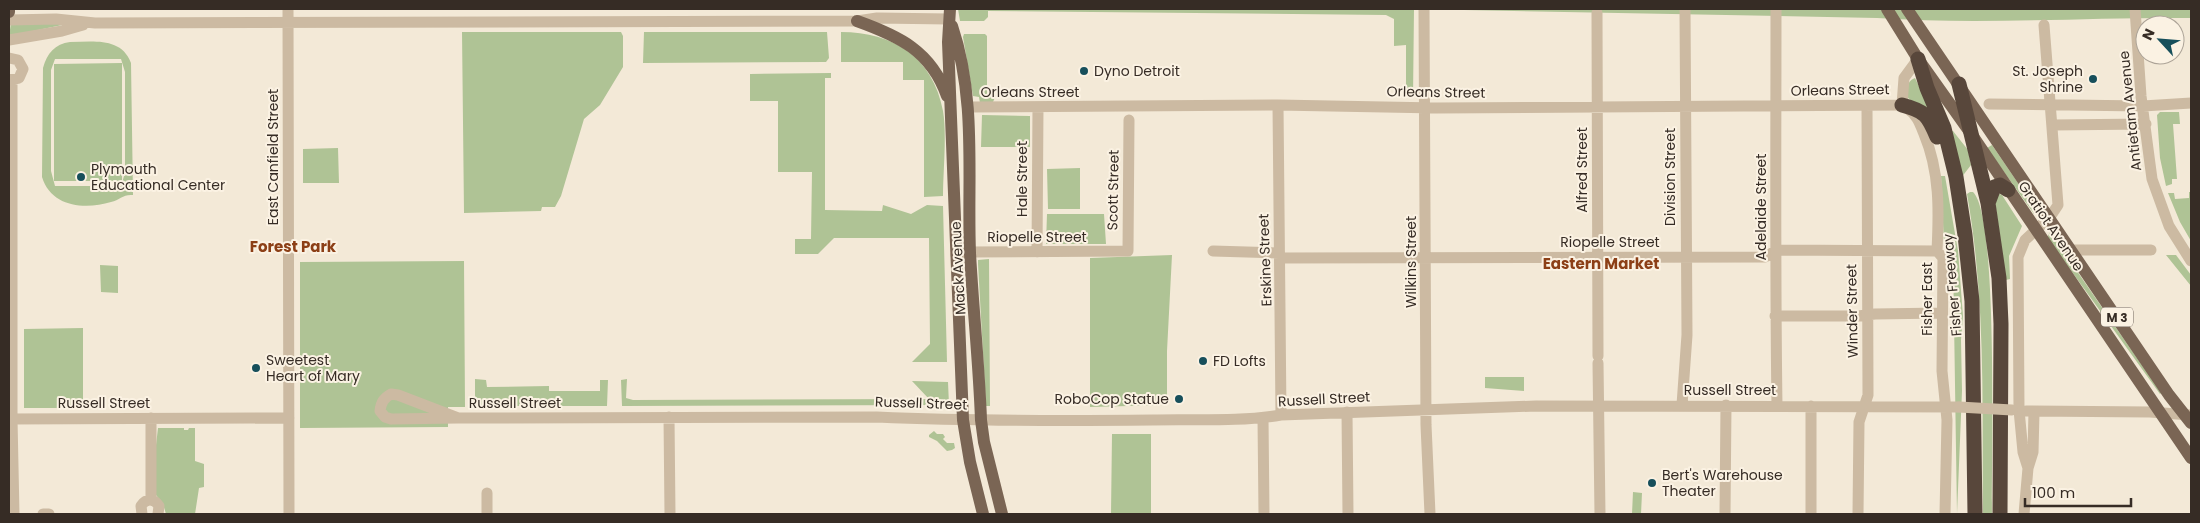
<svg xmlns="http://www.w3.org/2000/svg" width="2200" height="523" font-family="Poppins,sans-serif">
  <rect width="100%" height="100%" fill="#f3e9d7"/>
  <path fill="#afc395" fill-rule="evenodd" d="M958 9H2191V18C2086 17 1981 25 1877 18L1414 9 1413 97H1406V45L1394 46V19L1386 15 988 11V17L984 21H960Z
    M11 23 67 24 9 36Z
    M462 32H621L623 36V67L600 105 584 119 561 196 555 207H542L541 211 464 213Z
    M644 32H827L829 58 826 62 643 63Z
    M841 32C893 32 933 57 943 111 947 134 943 172 943 196L924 197V80H903V62H841Z
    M964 34H985L987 36V94L996 95 993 102 980 103 979 97 973 96 963 37Z
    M70 42C94 42 121 37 131 63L133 195C123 194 120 200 111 202 85 210 51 207 42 177L43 68C47 53 55 44 70 42ZM55 59H121L125 72V173L121 186H55L51 171V70Z
    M122 63V181H54V64Z
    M831 73V78H825V210L882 211 883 205 911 214 927 205 943 206 947 362H912L930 344 929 238H834L818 254H795V239H811L812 172H778V101H750V74Z
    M1915 78 1935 119 1908 98C1905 90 1907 81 1915 78Z
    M2160 112H2179L2180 124H2173L2177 179H2172V184L2166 186 2160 158 2157 115Z
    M982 115 1030 116V147H981Z
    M1949 131H1953L1968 150 1971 165 1961 178Z
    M1992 145 2035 208 2034 214 1987 148Z
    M338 148 339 183H303V149Z
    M1080 168V209H1048L1047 169Z
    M1941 176H1945L1958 251 1963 316 1961 340 1962 391 1957 514 1953 255 1947 247 1944 246Z
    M1970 192H1973C1999 217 1991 466 1992 514H1983C1982 407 1986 300 1967 194Z
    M2189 192H2191V241L2180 222 2168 193H2174L2175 199 2189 198Z
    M1997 193 2002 195 2022 226 2009 256 2010 279 2006 280 1994 195Z
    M1047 214H1104L1106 244H1046Z
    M2050 232 2161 393 2160 394 2049 240 2048 236Z
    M1172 255 1167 351V405L1090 407V258Z
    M2166 255H2176L2191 275V286Z
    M989 259 990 406H986L978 264V260Z
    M464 261 465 407H448V427L300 428V262Z
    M100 265 118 266V293L101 292Z
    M83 328V408H24V329Z
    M1485 377H1524V391L1485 388Z
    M475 379 486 380 487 387 549 386V391H600V380H608L607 406H475Z
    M627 379 626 398 633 400 929 399 912 381 948 382 949 405 622 406 621 380Z
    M158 428H184V430H188L189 428H195V461L204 464V487L199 488 195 514H166L163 504 156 495V445Z
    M934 431 937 434H943L945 437 943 439 947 443H954L955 448 952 450 947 451 937 441 929 437V435Z
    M1112 434H1151V514H1111Z
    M1633 492 1642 493 1641 514H1632Z"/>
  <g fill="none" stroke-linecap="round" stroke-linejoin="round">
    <path stroke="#ccbaa2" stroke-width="11" d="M288 9 289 514
      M1424 9 1426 425 1430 514
      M1776 9C1776 141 1775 273 1777 405
      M2135 9 2141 96 2152 179 2169 226 2191 261
      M1597 13 1598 356
      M9 20 56 19 95 23 857 21 877 18 949 19
      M9 40 62 31 83 25
      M9 58 18 60 23 69 19 78 9 80
      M12 80V419L14 514
      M1989 104 2143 106 2191 103
      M1278 105 1281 415
      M1902 105 1904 78 1918 59
      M969 107 1278 105 1437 108 1902 105
      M1908 109C1917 115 1920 124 1924 134 1940 172 1939 211 1937 251L1943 258 1942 371 1947 420 1945 514
      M2053 125 2146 124
      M2071 250H2151
      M1213 251 1279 253
      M1037 252 1038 107
      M956 255 970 252 1128 251 1129 120
      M1280 258 1765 257 1777 250 1937 251
      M1775 316H1858L1875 314 1942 313
      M1598 363 1600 514
      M391 394 398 395 458 418 391 419 385 417 380 411C381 402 384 398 391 394Z
      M1682 405 1687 335 1685 9
      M1811 406V514
      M2026 411 2150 412 2190 415
      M1347 412 1348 514
      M2034 412 2033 452 2028 468 2023 452 2019 410 2018 257 2025 240 2050 217 2058 205 2044 25
      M669 417 670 514
      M458 418 877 417C969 421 1060 421 1152 420 1194 419 1239 422 1281 415L1536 406 1959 407
      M1263 418 1264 514
      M9 419 289 418
      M151 500V418
      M43 514H49
      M142 514 141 506C146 498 154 498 159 506L158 514
      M487 514V493
      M1725 514 1726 405
      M1858 514 1859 422 1868 395 1867 105
      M2024 514 2028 468"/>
    <path stroke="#7a6554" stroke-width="12" d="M950 9 948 42 963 420 970 462 983 514
      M1887 9 1918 59 1972 135 2191 458
      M1907 9 2169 395 2191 423
      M9 12V9
      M857 21C899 36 931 51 947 96
      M952 26C977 100 967 177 970 253 973 309 979 364 981 420L984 442 1002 514"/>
    <path stroke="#58473b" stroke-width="15" d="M1918 59 1927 88 1944 128 1956 177 1965 235 1972 301 1975 514
      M1959 84 1988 203 1999 278 2001 324 2000 514
      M1902 105C1925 111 1928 115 1937 137
      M1988 203 1994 187 2000 185 2008 190"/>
    <path stroke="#ccbaa2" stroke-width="11" d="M1959 407 2012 410"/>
  </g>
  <g fill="#174f5b" stroke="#fbf2e3" stroke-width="2">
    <circle cx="1084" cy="71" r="5"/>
    <circle cx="2093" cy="79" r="5"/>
    <circle cx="81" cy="177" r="5"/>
    <circle cx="1203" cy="361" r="5"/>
    <circle cx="256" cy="368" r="5"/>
    <circle cx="1179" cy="399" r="5"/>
    <circle cx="1652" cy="483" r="5"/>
  </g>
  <g text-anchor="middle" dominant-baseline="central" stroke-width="4" stroke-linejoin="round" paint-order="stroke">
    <rect fill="#fbf2e3" stroke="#71675e" stroke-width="1" x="2101" y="307.5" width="32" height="19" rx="4"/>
    <g font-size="12" font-weight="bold" fill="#362c25">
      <text x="2117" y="317">M 3</text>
    </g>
    <g font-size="14" fill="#362c25" stroke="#fbf2e3" text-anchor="start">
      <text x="1094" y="71">Dyno Detroit</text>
      <text x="2083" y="71" text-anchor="end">St. Joseph<tspan x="2083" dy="16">Shrine</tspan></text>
      <text x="91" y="169">Plymouth<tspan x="91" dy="16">Educational Center</tspan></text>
      <text x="266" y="360">Sweetest<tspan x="266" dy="16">Heart of Mary</tspan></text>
      <text x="1213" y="361">FD Lofts</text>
      <text x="1169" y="399" text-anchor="end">RoboCop Statue</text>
      <text x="1662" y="475">Bert's Warehouse<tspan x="1662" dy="16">Theater</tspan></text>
    </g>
    <g font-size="14" fill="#362c25" stroke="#fbf2e3">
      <text transform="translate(1840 90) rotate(-1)">Orleans Street</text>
      <text x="1030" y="92">Orleans Street</text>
      <text transform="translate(1436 92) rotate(1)">Orleans Street</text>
      <text transform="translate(2130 111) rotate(-96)">Antietam Avenue</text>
      <text transform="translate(273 157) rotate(-90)">East Canfield Street</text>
      <text transform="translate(1582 170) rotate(-90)">Alfred Street</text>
      <text transform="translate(1670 177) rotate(-90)">Division Street</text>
      <text transform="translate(1022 179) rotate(-90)">Hale Street</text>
      <text transform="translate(1113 190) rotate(-89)">Scott Street</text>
      <text transform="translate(1761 207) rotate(-90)">Adelaide Street</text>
      <text transform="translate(2051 226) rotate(56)">Gratiot Avenue</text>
      <text x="1037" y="237">Riopelle Street</text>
      <text x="1610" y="242">Riopelle Street</text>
      <text transform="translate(1265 260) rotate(-92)">Erskine Street</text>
      <text transform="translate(1411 262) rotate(-90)">Wilkins Street</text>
      <text transform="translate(958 268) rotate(-93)">Mack Avenue</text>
      <text transform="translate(1952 285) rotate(-95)">Fisher Freeway</text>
      <text transform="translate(1927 299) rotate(-90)">Fisher East</text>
      <text transform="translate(1852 311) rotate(-91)">Winder Street</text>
      <text x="1730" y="390">Russell Street</text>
      <text transform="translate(1324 399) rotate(-3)">Russell Street</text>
      <text x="104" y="403">Russell Street</text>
      <text x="515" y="403">Russell Street</text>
      <text transform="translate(921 403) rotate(2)">Russell Street</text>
    </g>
    <g font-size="15" font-weight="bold" fill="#8c3f16" stroke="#fbf2e3">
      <text x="293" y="246">Forest Park</text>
      <text x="1601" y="263">Eastern Market</text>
    </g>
  </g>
  <rect width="2200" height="523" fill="none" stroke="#362c25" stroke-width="20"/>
  <g transform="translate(2160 40) rotate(296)"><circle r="24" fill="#fbf2e3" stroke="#aca397"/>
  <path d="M0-4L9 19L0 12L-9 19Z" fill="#174f5b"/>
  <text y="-8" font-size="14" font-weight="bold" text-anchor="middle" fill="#362c25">N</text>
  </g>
  <path d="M2025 498v8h106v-8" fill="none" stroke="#362c25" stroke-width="2.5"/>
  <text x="2032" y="498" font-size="15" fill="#362c25" stroke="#fbf2e3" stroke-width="4" paint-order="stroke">100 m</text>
</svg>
